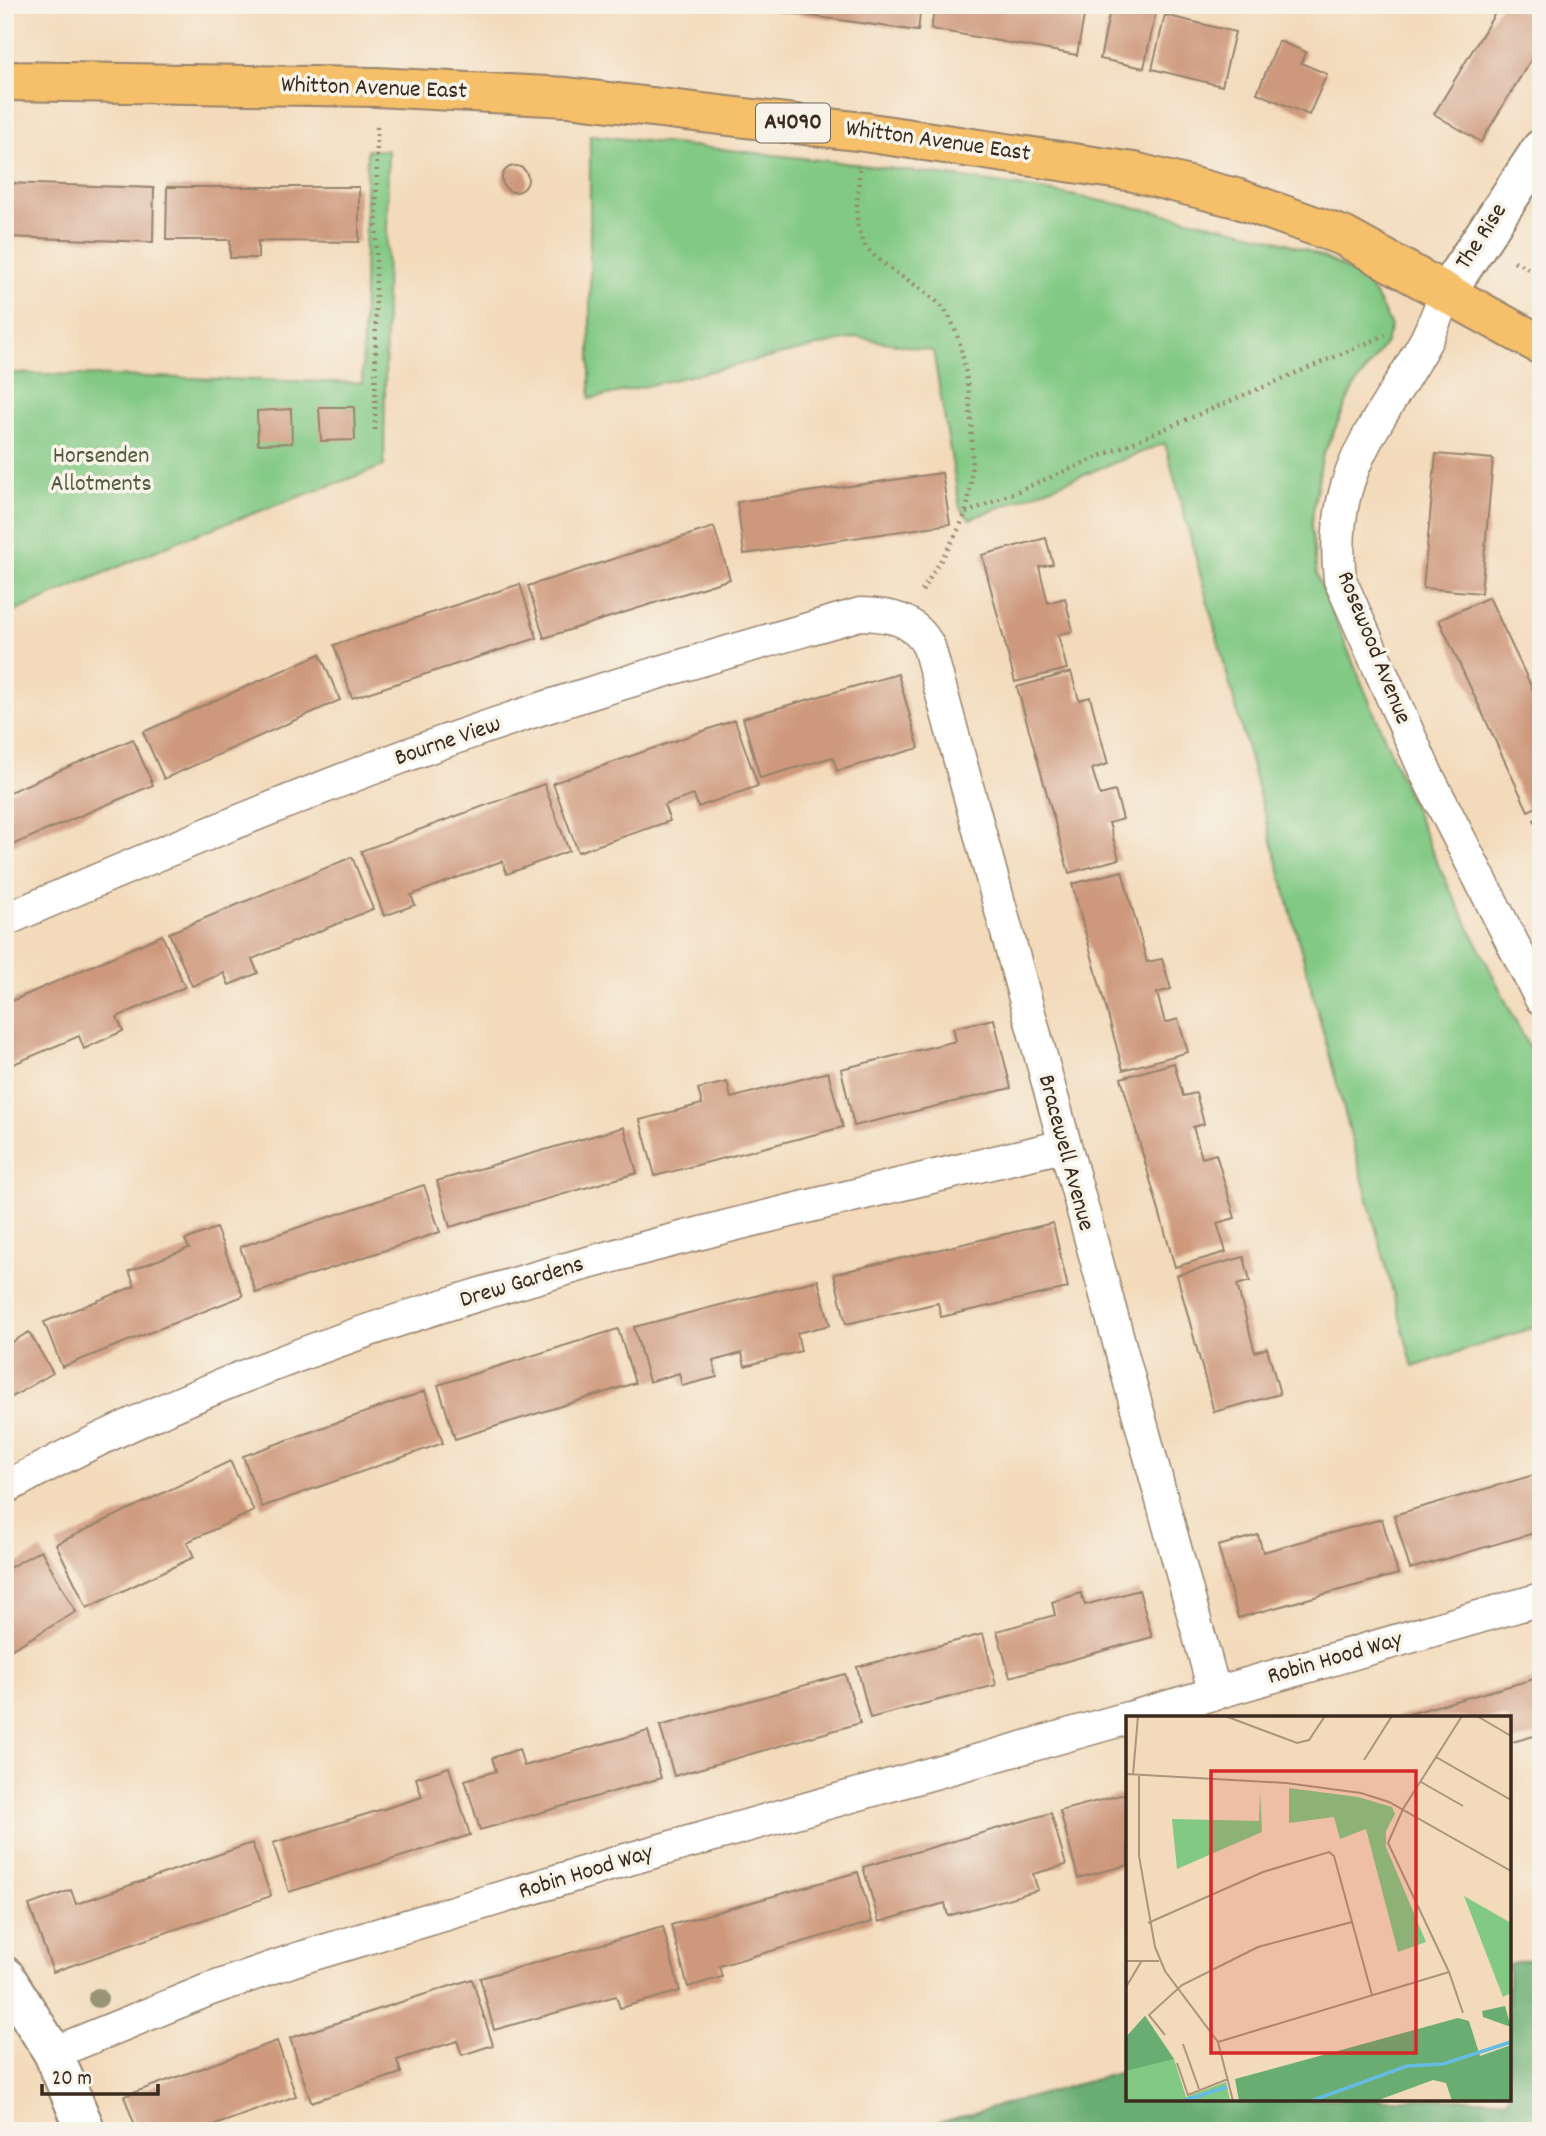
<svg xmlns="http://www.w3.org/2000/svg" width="1546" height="2136" font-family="Dekko,sans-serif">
  <rect width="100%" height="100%" fill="#f7f3e8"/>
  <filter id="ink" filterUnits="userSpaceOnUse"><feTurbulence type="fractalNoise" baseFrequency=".0143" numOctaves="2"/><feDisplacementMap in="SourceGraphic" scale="14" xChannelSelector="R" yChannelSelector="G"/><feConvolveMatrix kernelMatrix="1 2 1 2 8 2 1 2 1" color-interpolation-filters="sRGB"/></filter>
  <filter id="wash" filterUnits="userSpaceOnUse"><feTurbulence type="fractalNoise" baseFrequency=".00686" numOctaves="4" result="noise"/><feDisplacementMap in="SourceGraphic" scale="28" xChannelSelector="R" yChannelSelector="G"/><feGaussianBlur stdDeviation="1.57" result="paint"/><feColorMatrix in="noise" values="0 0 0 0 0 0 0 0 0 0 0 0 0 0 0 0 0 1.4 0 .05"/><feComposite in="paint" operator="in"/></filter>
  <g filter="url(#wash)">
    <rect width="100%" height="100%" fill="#f3daba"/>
    <path fill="#82c984" stroke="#5e7a51" stroke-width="2" d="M590 135C786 157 986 173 1179 217 1239 230 1307 242 1359 277 1374 287 1383 311 1391 326L1386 342 1353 389 1322 457 1311 524 1317 576 1436 861 1541 1072V1325L1413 1367 1165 443 970 519 960 508 933 351 857 337 590 399Z
      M367 150H388L384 466 183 539 5 616V373L362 383Z"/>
    <path fill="#69ad72" stroke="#526c48" stroke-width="2" d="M1541 1956V2131H909L1128 2070V2099H1509V1964Z"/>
    <g id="blocks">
      <path fill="#ce987c" d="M732 5H921L918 31Z
        M935 5H1086L1077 55 931 29Z
        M1111 5 1156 12 1144 68 1100 59Z
        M1500 5 1541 8V43L1481 142 1434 114Z
        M1165 15 1235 32 1222 86 1152 69Z
        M1279 41 1306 52 1301 63 1327 74 1309 115 1257 93Z
        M502 179a13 13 0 1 1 26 0a13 13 0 1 1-26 0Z
        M5 183 154 188 153 242 5 237Z
        M167 187H359V242L258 241V258H230V240H166Z
        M319 407H354L355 440 321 441Z
        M291 409 292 443 258 444 257 411Z
        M1436 454 1493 459 1481 593 1423 588Z
        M942 473 950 524 744 554 737 502Z
        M714 527 730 579 544 638 528 586Z
        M1046 538 1053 564 1039 567 1048 603 1065 598 1073 631 1058 635 1067 669 1015 682 982 555Z
        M520 584 537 638 352 698 334 645Z
        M1489 597 1541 707V805L1528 811 1439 620Z
        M320 654 340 700 164 779 143 732Z
        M1071 672 1079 700 1090 697 1108 764 1092 769 1100 795 1115 791 1123 819 1109 823 1119 859 1069 873 1017 687Z
        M898 674 919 748 837 771 833 757 760 778 743 718Z
        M735 720 758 786 698 807 694 795 664 805 670 821 578 852 553 783Z
        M133 739 153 785 5 848V794Z
        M544 784 569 851 507 874 502 861 411 895 415 905 384 916 361 851Z
        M1541 817V834L1534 820Z
        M352 857 373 909 252 959 258 973 229 985 224 973 192 986 169 933Z
        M1122 871 1147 962 1162 959 1171 989 1157 993 1165 1023 1178 1019 1188 1052 1123 1070 1072 884Z
        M162 935 185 987 117 1017 123 1031 84 1049 79 1036 9 1066 5 1057V1004Z
        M994 1019 1011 1088 854 1126 841 1069 956 1041 953 1028Z
        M1174 1063 1183 1096 1196 1093 1204 1124 1193 1127 1202 1158 1216 1154 1235 1218 1217 1223 1226 1252 1175 1267 1121 1078Z
        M828 1072 843 1127 655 1176 640 1120 702 1104 698 1089 727 1082 731 1098Z
        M624 1127 637 1173 450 1227 437 1181Z
        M424 1185 440 1232 256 1293 240 1247Z
        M1053 1223 1068 1288 941 1317 938 1303 846 1324 834 1274Z
        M216 1228 243 1296 62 1367 44 1322 135 1286 129 1271 189 1248 185 1240Z
        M1244 1257 1250 1281 1237 1285 1255 1352 1267 1348 1280 1394 1214 1412 1177 1275Z
        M818 1280 830 1325 797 1333 801 1351 745 1366 742 1353 713 1361 717 1377 682 1386 679 1373 649 1382 634 1327Z
        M618 1329 635 1383 455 1439 438 1385Z
        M29 1332 53 1373 5 1401V1346Z
        M425 1391 443 1443 262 1507 243 1456Z
        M230 1461 254 1511 187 1542 194 1557 87 1608 56 1544Z
        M1541 1473V1531L1410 1569 1394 1515Z
        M1382 1519 1398 1574 1238 1618 1218 1546 1258 1535 1263 1552Z
        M41 1550 76 1612 5 1653V1570Z
        M1139 1590 1152 1637 1010 1677 997 1631 1055 1615 1052 1602 1081 1593 1085 1605Z
        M983 1634 996 1685 870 1718 857 1667Z
        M845 1674 860 1723 674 1776 660 1726Z
        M1541 1677V1734L1509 1743V1718H1394Z
        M648 1731 661 1778 480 1830 465 1780 496 1771 492 1758 519 1749 524 1766Z
        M449 1767 470 1835 289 1892 273 1843 422 1797 416 1778Z
        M1128 1793V1865L1078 1878 1060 1811Z
        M1051 1813 1066 1865 1033 1874 1038 1890 948 1916 945 1903 879 1922 863 1867Z
        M252 1843 271 1896 53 1972 29 1905 71 1890 76 1904Z
        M858 1872 872 1922 719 1966 722 1977 688 1987 671 1925Z
        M663 1927 680 1991 620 2008 616 1996 494 2030 480 1978Z
        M472 1979 493 2045 462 2055 457 2041 397 2060 401 2073 311 2102 290 2038Z
        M277 2041 296 2096 198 2131H137L124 2096Z"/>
    </g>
  </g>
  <g filter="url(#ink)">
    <use href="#blocks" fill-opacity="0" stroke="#97826c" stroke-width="2"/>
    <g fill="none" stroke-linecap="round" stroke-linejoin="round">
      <g stroke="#97826c" stroke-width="35">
        <path id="minor" d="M1447 291C1440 307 1434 324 1426 340 1378 428 1328 470 1340 580L1426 773 1541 999
          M5 920C131 865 258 812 386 763 541 704 701 660 860 614 890 615 914 618 929 647L1215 1694
          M5 1488C332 1308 703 1232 1063 1146
          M1129 1718 1541 1599
          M53 2053 208 1990 297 1959 629 1859 1128 1718"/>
      </g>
      <g stroke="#97826c" stroke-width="42">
        <path id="tertiary" d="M1447 291 1541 149
          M5 1976 53 2053 86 2131"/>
      </g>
      <g stroke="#97826c" stroke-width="42">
        <path id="primary" d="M5 81 376 87 567 97 864 132 1134 172 1236 198 1343 236 1541 345"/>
      </g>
      <path stroke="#97826c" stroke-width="4.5" stroke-dasharray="2 5" stroke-linecap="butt" d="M860 169C853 239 853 245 912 283 925 292 939 301 948 315 971 351 979 472 965 514 955 541 935 568 921 593
        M1514 261 1541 276
        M375 430 377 126
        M966 513 1386 335"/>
      <use href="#minor" stroke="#fff" stroke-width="32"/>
      <use href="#tertiary" stroke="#fff" stroke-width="38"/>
      <use href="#primary" stroke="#f6c06b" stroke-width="38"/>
    </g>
    <circle fill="#999475" cx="98" cy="1998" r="10"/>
  </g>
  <g text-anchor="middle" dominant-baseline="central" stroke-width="7" stroke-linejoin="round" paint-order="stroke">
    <rect fill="#f7f3e8" stroke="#73665b" stroke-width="2" x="756" y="103.5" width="74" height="39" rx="5"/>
    <g font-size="23" font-weight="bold" fill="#3b2a1e">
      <text x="793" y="123">A4090</text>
    </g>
    <g font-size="24" fill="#3b2a1e" stroke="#f7f3e8">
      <text transform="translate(374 89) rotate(2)">Whitton Avenue East</text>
      <text transform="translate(938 142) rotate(8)">Whitton Avenue East</text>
      <text transform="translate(1482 237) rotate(-57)">The Rise</text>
      <text transform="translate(1373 648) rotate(68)">Rosewood Avenue</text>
      <text transform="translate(448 742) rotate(-19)">Bourne View</text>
      <text transform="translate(1065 1153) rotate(75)">Bracewell Avenue</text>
      <text transform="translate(522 1283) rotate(-17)">Drew Gardens</text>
      <text transform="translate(1335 1659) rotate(-16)">Robin Hood Way</text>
      <text transform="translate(586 1873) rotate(-17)">Robin Hood Way</text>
    </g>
    <g font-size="24" fill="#505a3d" stroke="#f7f3e8">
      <text x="101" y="457">Horsenden<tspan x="101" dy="28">Allotments</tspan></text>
    </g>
  </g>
  <g transform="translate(1126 1716)">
    <rect width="385" height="385" fill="#f3daba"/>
    <path d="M163 72 232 81 266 91 269 98 260 115V131L300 226 272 236 240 113 214 123 208 101 163 107ZM134 74 136 116 51 153 46 103 133 105ZM338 180 385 207V277L377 281ZM19 300 48 343 60 381 100 366 104 385H0V321Z" fill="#82c984"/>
    <path d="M379 290 385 311 357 301 356 295ZM19 300 48 343 0 355V321ZM332 302 343 305 354 340 385 329V385H326L320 367 307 364 250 385H113L109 363Z" fill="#69ad72"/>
    <path fill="none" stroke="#65bbe2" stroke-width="3.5" d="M57 385 101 371M185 385 281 350 317 348 385 326"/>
    <path fill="none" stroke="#a9947c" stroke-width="2" d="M99 0 171 27 183 24 199 0M336 0 277 93 262 127 323 256 337 297M351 0 385 20M310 41 385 84M238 44 266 0M0 58 160 67 235 77 263 86 385 155M7 59 12 0M13 60V140L29 231 39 255 92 326 107 385M295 66 337 90M22 207 137 156 203 136 208 140 246 279M0 245H33M0 271 15 246M39 319 23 299 56 269 132 231 226 206M92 326 323 256M57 328 73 373M51 347 62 379 102 363"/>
    <path fill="#d62828" fill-opacity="0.15" stroke="#d62828" stroke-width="3.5" d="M85 55H290V337H85Z"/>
    <rect width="385" height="385" fill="none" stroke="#3b2a1e" stroke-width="3.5"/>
  </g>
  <rect width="1546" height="2136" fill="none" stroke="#f7f3e8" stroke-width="28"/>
  <path d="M42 2084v10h116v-10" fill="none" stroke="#3b2a1e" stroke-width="3.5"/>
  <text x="52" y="2084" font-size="21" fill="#3b2a1e" stroke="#f7f3e8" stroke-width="5" paint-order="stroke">20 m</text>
</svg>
